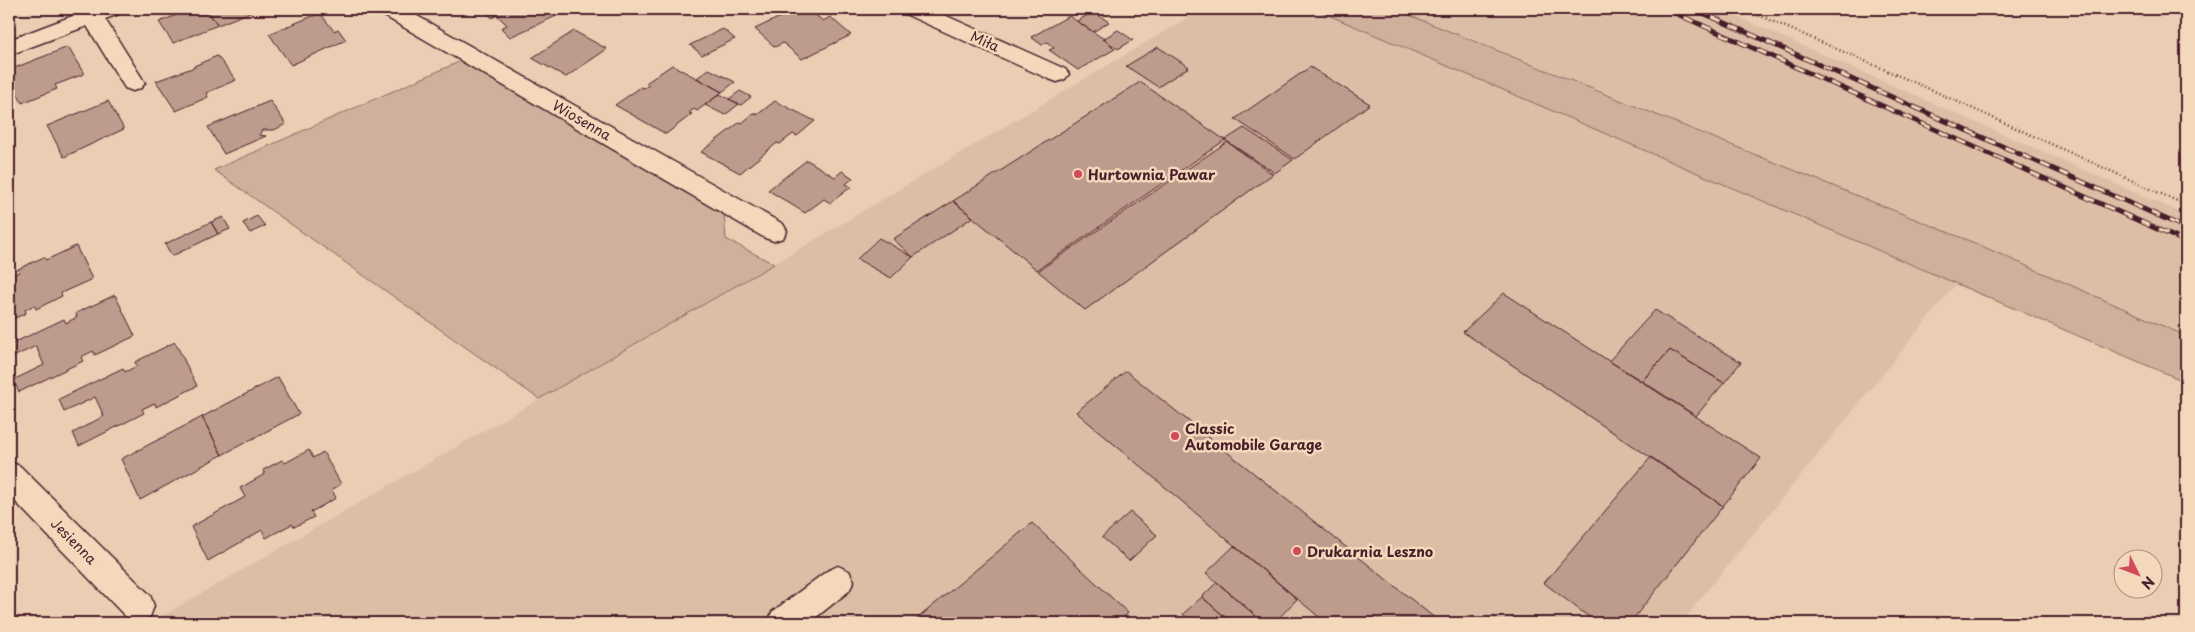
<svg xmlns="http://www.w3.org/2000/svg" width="2195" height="632" font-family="'Playpen Sans',sans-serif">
  <rect width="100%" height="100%" fill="#eacdb2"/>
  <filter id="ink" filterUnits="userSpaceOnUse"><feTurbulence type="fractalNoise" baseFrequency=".02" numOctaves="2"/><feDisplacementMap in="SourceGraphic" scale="10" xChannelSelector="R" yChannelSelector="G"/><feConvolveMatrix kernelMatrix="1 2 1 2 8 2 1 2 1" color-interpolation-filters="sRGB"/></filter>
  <g filter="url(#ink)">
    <path fill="#dcbea7" d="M1202 9H1720L2186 215V379L1955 285 1681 623H150L774 264Z"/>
    <path fill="#cfb09c" stroke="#8c6864" d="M1314 9H1394L1977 244 2186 336V382Z
      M461 61 724 212 726 239 774 264 539 399 214 170Z"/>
    <path fill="#bd9c8d" stroke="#4a1f2b" d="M181 9H206L218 25 173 43 159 22 184 12Z
      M206 9H258L218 25Z
      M484 9H563L565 12 510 37 501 28 507 25 497 15 492 18Z
      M797 9H808L823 21 830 17 851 35 802 59 783 43 775 47 755 29Z
      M1093 12 1109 22 1093 32 1077 21Z
      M320 13 334 31 338 29 346 40 291 65 269 34Z
      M1069 16 1107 41 1115 49 1078 70 1049 50 1054 48 1047 42 1042 45 1031 37Z
      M723 29 735 39 702 55 690 45Z
      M1118 30 1133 40 1118 49 1103 39Z
      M574 31 607 49 566 77 532 58Z
      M68 47 84 74 55 85 57 89 22 103 9 76V70Z
      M1158 47 1189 67 1158 87 1126 66Z
      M217 56 236 80 206 93 208 97 176 111 156 81 195 67 194 66Z
      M672 65 722 92 697 111 694 109 689 113 692 114 666 134 615 105 641 87 644 88 649 85 646 83Z
      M1310 67 1370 104 1295 159 1235 119Z
      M709 69 735 82 722 92 697 78Z
      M1140 82 1225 140 1037 270 953 201Z
      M740 91 751 97 741 105 729 99Z
      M720 94 729 99 739 104 725 115 705 105Z
      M108 101 124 129 64 157 47 126Z
      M270 101 286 124 274 130H262L259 135 266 136 224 154 208 127Z
      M775 101 815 121 797 136 793 134 780 144 777 143 740 173 701 152 740 122 742 123 754 113 757 115Z
      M1244 128 1293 160 1275 173 1225 140Z
      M1227 142 1273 174 1085 310 1038 271Z
      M807 160 835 177 842 171 853 178 846 184 851 187 830 203 824 199 805 213 768 190Z
      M953 201 973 217 913 257 893 239Z
      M257 216 265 226 250 233 243 223Z
      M223 217 230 229 218 234 211 222Z
      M211 222 218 234 172 256 165 244Z
      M879 238 913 257 891 278 857 259Z
      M76 246 92 279 61 293 62 296 36 309 34 305 25 310 26 313 9 321V273L10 276 19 272 18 269 44 257 46 260Z
      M1504 293 1609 361 1761 458 1723 506 1463 332Z
      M115 295 135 336 95 355 93 351 81 357 83 361 19 392 13 380 44 365 36 346 9 359V345L64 319 66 323 77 317 76 313Z
      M1655 310 1741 362 1724 383 1670 350 1642 381 1609 361Z
      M175 342 197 386 156 407 155 403 142 409 144 413 79 446 73 433 104 416 95 397 64 412 59 399 123 368 125 372 137 366 135 362Z
      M1670 350 1724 383 1696 416 1642 381Z
      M1126 371 1441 623H1326L1076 412Z
      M278 377 299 414 222 455 202 417Z
      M202 417 222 455 140 500 121 459Z
      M309 450 313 458 323 452 341 484 332 490 336 498 311 512 314 517 294 527 292 524 266 538 262 530 208 561 191 527 245 497 240 488 265 474 263 470 282 460 285 463Z
      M1651 457 1723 506 1630 623H1597L1544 583Z
      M1130 512 1157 535 1129 561 1102 537Z
      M1032 523 1128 613 1117 623H912Z
      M1234 546 1297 599 1274 623H1264L1206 573Z
      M1217 582 1264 623H1232L1202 597Z
      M1202 597 1232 623H1193L1183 614Z"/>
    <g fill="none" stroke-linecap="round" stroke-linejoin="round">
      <g stroke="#4a1f2b" stroke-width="3">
        <path id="minor" d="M91 9H122L119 14 105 19 145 83 141 88 133 91 125 88 87 26 9 55V40Z
          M378 9H405L783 224 787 231 783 238 774 241 765 238 381 14Z
          M902 9H931L1065 69 1069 74 1065 79 1057 82 1049 79 905 14Z
          M9 462 20 466 150 595 154 606 150 617 138 621 126 617 9 495Z
          M838 566 849 571 854 581 849 591 809 623H768L772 612 827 571Z"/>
      </g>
      <path stroke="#4a1f2b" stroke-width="2.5" stroke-dasharray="1 3" stroke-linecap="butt" d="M1744 9 1925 87 2186 205"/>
      <use href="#minor" fill="#f4d8bb" fill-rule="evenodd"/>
      <g stroke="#4a1f2b" stroke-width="5">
        <path id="rail" d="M1666 9 2186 242
          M1694 9 2186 228"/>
      </g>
      <use href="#rail" stroke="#f4d8bb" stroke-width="3" stroke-dasharray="10" stroke-linecap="butt"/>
    </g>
  </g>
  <g fill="#d1495b" stroke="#f4d8bb" stroke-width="2">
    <circle cx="1078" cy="174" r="5"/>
    <circle cx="1175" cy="436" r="5"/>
    <circle cx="1297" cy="551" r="5"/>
  </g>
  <g text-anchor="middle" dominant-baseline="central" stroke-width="5" stroke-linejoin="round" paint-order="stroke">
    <g font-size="14" fill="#4a1f2b" stroke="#f4d8bb">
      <text transform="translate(985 41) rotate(24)">Miła</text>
      <text transform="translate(582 120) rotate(30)">Wiosenna</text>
      <text transform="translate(74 541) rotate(45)">Jesienna</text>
    </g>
    <g font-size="14" font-weight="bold" fill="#4a1f2b" stroke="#f4d8bb" text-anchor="start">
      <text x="1088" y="174">Hurtownia Pawar</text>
      <text x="1185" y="428">Classic<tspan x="1185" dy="16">Automobile Garage</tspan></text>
      <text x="1307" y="551">Drukarnia Leszno</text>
    </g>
  </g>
  <rect width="2195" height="632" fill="none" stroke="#f4d8bb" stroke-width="30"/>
  <rect x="15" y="15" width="2165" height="602" fill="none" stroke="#4a1f2b" stroke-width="2" filter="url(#ink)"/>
  <g transform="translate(2138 574) rotate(132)"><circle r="24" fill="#f4d8bb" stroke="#b08e81"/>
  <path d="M0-4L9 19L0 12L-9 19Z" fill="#d1495b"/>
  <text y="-8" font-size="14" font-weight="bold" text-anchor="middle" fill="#4a1f2b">N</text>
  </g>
</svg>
